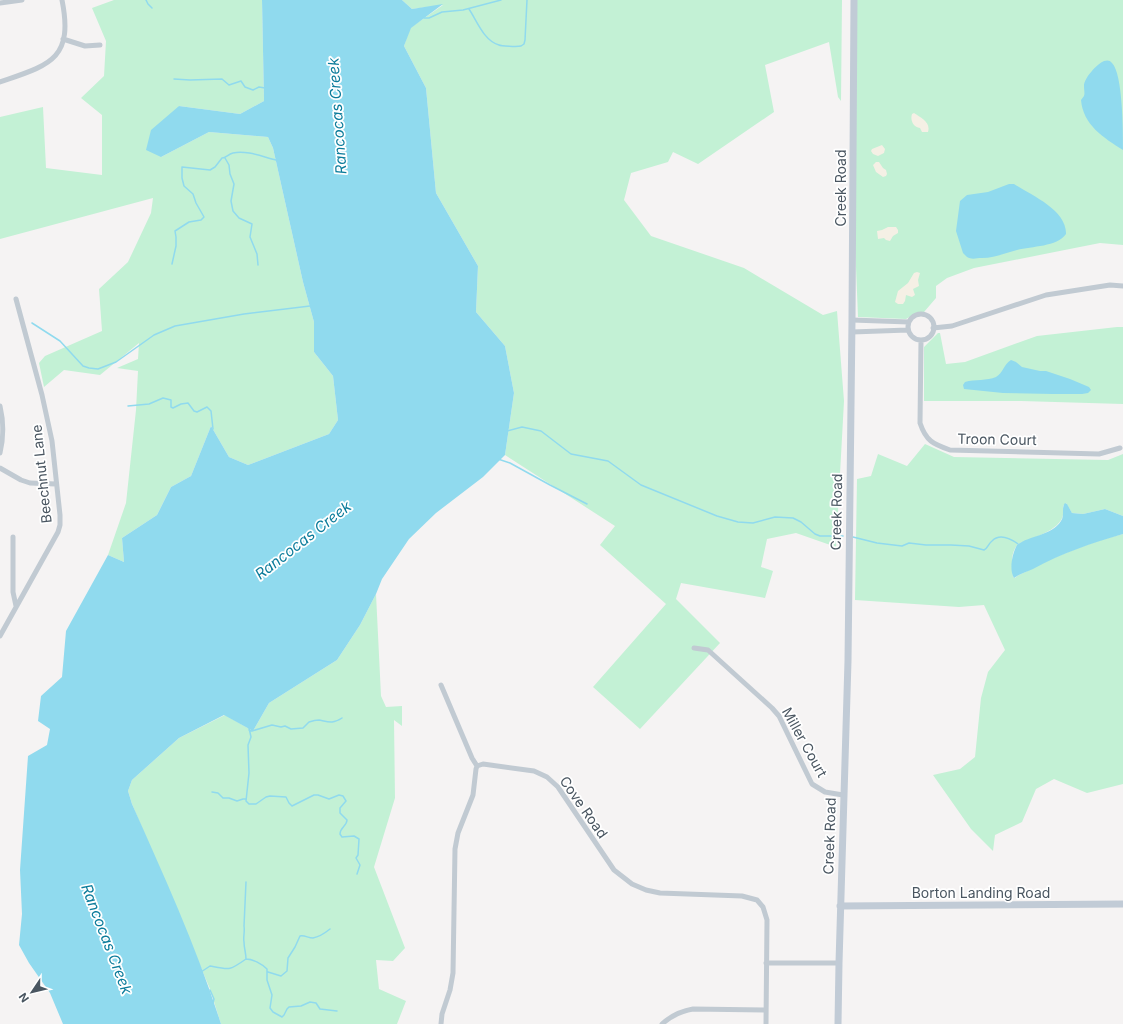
<svg xmlns="http://www.w3.org/2000/svg" width="1123" height="1024" font-family="Inter,sans-serif">
  <rect width="100%" height="100%" fill="#f5f3f3"/>
  <path fill="#c3f1d5" d="M114 0H262L264 101 240 114 179 106 161 157 209 132 268 137 273 148 303 282 314 322V352L333 376 338 420 329 434 248 465 229 457 211 426 191 476 171 487 157 515 122 538 124 562 108 555 126 503 136 410 138 371 117 368 138 359 139 343 100 375 64 370 44 387 39 363 45 356 102 331 99 289 128 262 151 213 153 198 0 239V117L43 107 46 168 102 175V115L81 98 104 76 106 41 92 8Z
    M402 0H842L841 101 838 97 829 42 765 65 774 112 698 164 673 152 668 162 631 173 624 200 651 236 744 268 823 315 837 311 844 401 836 547 796 533 767 539 761 567 773 571 765 598 681 583 676 599 720 643 640 729 593 687 666 604 600 545 615 526 505 455 514 393 505 346 476 312 478 266 436 193 426 88 404 46 410 28 443 5 412 9Z
    M857 0H1123V245L1100 243 974 268 947 278 936 286V298L924 312 917 313 906 319 858 317 853 192Z
    M1117 327H1123V404L1021 401H924V347L938 333H940L946 364 965 362 1037 336Z
    M925 444 954 457 1108 460 1123 454V516L1105 509 1083 514 1072 513 1066 503 1063 506C1063 509 1064 512 1063 515 1060 531 1031 538 1018 544 1010 553 1012 565 1013 577L1015 578 1017 576C1026 572 1034 567 1043 563 1068 551 1095 541 1123 534V784L1087 793 1054 779 1036 789 1022 822 995 835 993 851 971 829 933 775 960 769 975 757 981 698 988 672 1005 650 984 605 959 607 855 600 857 479 871 476 878 454 907 466Z
    M376 594 381 696 386 707 402 706V726L394 720 395 798 374 867 405 948 393 961 376 960 379 989 406 1001 397 1024H221L210 989 132 804 128 791 132 780 179 738 225 715 253 731 269 703 337 660 360 625Z"/>
  <path fill="#f5f0e5" d="M914 113C921 118 931 122 928 132H922L920 128C913 127 910 120 912 114Z
    M882 145 885 149 884 153 878 156 873 154 871 151 872 149Z
    M876 162H879L883 168 886 170 887 174 886 176 883 177 876 172 873 165Z
    M888 227H896L898 230V233L893 236 890 241 886 240 884 238 878 239 877 231 882 230Z
    M917 272 920 273 918 280 919 286 913 289 915 295 912 297 906 295 905 301 903 304H898L895 302 898 291 908 283 914 273Z"/>
  <path fill="#90daee" d="M262 0H402L412 9 443 4 411 28 404 46 426 88 436 193 478 266 476 312 505 346 514 393 505 455 483 477 436 513 409 539 382 579 376 594 360 625 337 660 269 703 253 731 224 715 179 738 132 780 128 791 132 804C164 876 197 948 221 1024H63L50 993 29 963 19 945 22 914 20 870 28 756 47 745 50 729 38 721 41 696 62 677 66 631 108 555 124 562 122 538 157 515 171 487 191 476 211 426 229 457 248 465 329 434 338 420 333 376 314 352V322L303 282 273 148 268 137 209 132 161 157 146 150 151 130 179 106 240 114 264 101Z
    M1104 61C1107 60 1110 60 1112 63 1123 74 1123 132 1123 150 1104 138 1083 125 1081 100L1084 96C1085 93 1084 90 1084 86 1084 78 1097 64 1104 61Z
    M1009 184H1014C1031 195 1067 210 1066 234 1057 247 1032 246 1017 250 1005 253 995 258 982 258 976 258 972 260 967 257L963 253 956 231 960 201 967 195 988 192Z
    M1011 360 1016 362 1022 367 1040 371H1046L1070 379 1089 387 1091 390 1088 393 1082 394H1053L1003 393 964 389 963 385 965 382C975 379 987 381 996 377 1003 373 1004 364 1011 360Z
    M1065 503 1067 504 1072 513 1083 514 1105 509 1123 516V534C1092 543 1062 553 1033 569 1027 572 1019 574 1014 578 1009 570 1012 554 1017 545 1030 535 1051 536 1061 521 1065 515 1061 508 1065 503Z"/>
  <g fill="none" stroke-linecap="round" stroke-linejoin="round">
    <path stroke="#90daee" stroke-width="1.5" d="M146 0 148 4 152 8
      M469 9C477 21 484 41 499 45 501 46 517 47 521 46L524 44 525 40 527 0
      M424 18H429L442 12 463 10 501 0
      M174 79 190 80 222 79 229 85 241 81 245 87 253 90 259 87 265 88
      M225 158 229 165 230 174 234 184 231 201 233 211 239 218 252 224 250 237 257 254 258 265
      M172 264 176 246V237L175 231 189 222 201 220 204 217 196 203 193 194 184 186 182 178V167L210 170 215 167 222 158C226 158 228 154 233 153 247 150 263 157 276 160
      M32 323 60 341 83 366 89 368 98 369 116 362 154 335 175 326 244 314 310 306
      M128 406 149 404 163 398 171 400V407L173 408 181 404 188 403 194 411 197 412 207 407 211 411 213 429
      M507 431 522 427 541 431 571 454 608 461 641 485 717 516 738 522 753 523 775 517 793 518 801 522 815 534 820 536H843
      M498 459 510 463 550 485 587 504
      M853 537 877 543 902 546 909 543 926 545H951L969 546 984 550C988 548 988 544 992 541 1000 533 1011 539 1018 544
      M249 728 251 737 248 745 249 773 246 801 249 804H256L266 797 270 796 286 797 289 803 292 806 314 795H318L329 799 339 795 343 796 346 801 340 808V813L347 820C347 826 340 827 340 834L342 837 354 836 359 839 358 855 356 858 360 865 357 874
      M249 730 252 731 272 725 281 727 285 726 291 729 303 728 309 722C312 721 316 720 319 720 329 722 333 724 342 718
      M212 792 218 793 223 798H229L237 801 243 799H246
      M246 959C246 953 244 948 244 942 243 937 245 932 244 926L246 882
      M201 972 210 966C230 970 229 971 246 959 253 959 262 964 267 969V980L272 995 270 1008 273 1012 282 1017 284 1015 287 1009 289 1007 301 1006 310 1002 316 1003 320 1009 337 1011
      M268 972 281 976 287 971 288 958 295 947 300 936C305 935 308 938 313 938 319 937 325 933 330 929
      M210 990 214 999 213 1003"/>
    <path stroke="#c1cad2" stroke-width="5" d="M0 3 22 0
      M63 39 85 46 100 45
      M0 82C49 65 74 60 62 0
      M908 327a13 13 0 1 1 26 0a13 13 0 1 1-26 0Z
      M852 320 909 322
      M933 328 952 326 1046 295 1110 285 1123 286
      M852 332 908 330
      M921 340 920 423C926 441 933 444 950 450L1099 454 1120 448
      M0 406C4 423 4 436 0 453
      M0 468 21 480 30 483 56 484
      M13 537V592L16 606
      M0 636 58 532 60 525V515L52 441 42 395 16 299
      M694 648 708 650 772 708 779 716 812 784 825 792 843 795
      M441 685 472 758 477 766
      M766 963H839
      M441 1024 442 1014 450 990 453 973 455 849 458 833 473 795 476 769 477 766 483 764 534 771 547 777 558 787 614 870 632 884 646 890 660 893 742 896 757 900 763 907 767 920 766 1024
      M662 1024C671 1016 681 1011 693 1009L766 1010"/>
    <path stroke="#c1cbd6" stroke-width="7" d="M840 906 1123 904
      M838 1024 839 963 848 661 852 320 854 0"/>
  </g>
  <g text-anchor="middle" dominant-baseline="central" stroke-width="3.5" stroke-linejoin="round" paint-order="stroke">
    <g font-size="14" fill="#4a5661" stroke="#fff">
      <text transform="translate(840 188) rotate(-90)">Creek Road</text>
      <text transform="translate(997 439) rotate(1)">Troon Court</text>
      <text transform="translate(41 474) rotate(-96)">Beechnut Lane</text>
      <text transform="translate(836 512) rotate(-89)">Creek Road</text>
      <text transform="translate(805 742) rotate(61)">Miller Court</text>
      <text transform="translate(584 807) rotate(55)">Cove Road</text>
      <text transform="translate(829 836) rotate(-88)">Creek Road</text>
      <text x="981" y="892">Borton Landing Road</text>
    </g>
    <g font-size="15" font-style="italic" fill="#0c7c9b" stroke="#fff">
      <text transform="translate(337 116) rotate(-94)">Rancocas Creek</text>
      <text transform="translate(303 540) rotate(-38)">Rancocas Creek</text>
      <text transform="translate(107 939) rotate(69)">Rancocas Creek</text>
    </g>
  </g>
  <g transform="translate(32 992) rotate(235)" stroke="#ffffff" stroke-width="3" paint-order="stroke">
  <path d="M0-3L7 15L0 10L-7 15Z" fill="#4a5661"/>
  <text y="-6" font-size="11" font-weight="bold" text-anchor="middle" fill="#4a5661">N</text>
  </g>
</svg>
